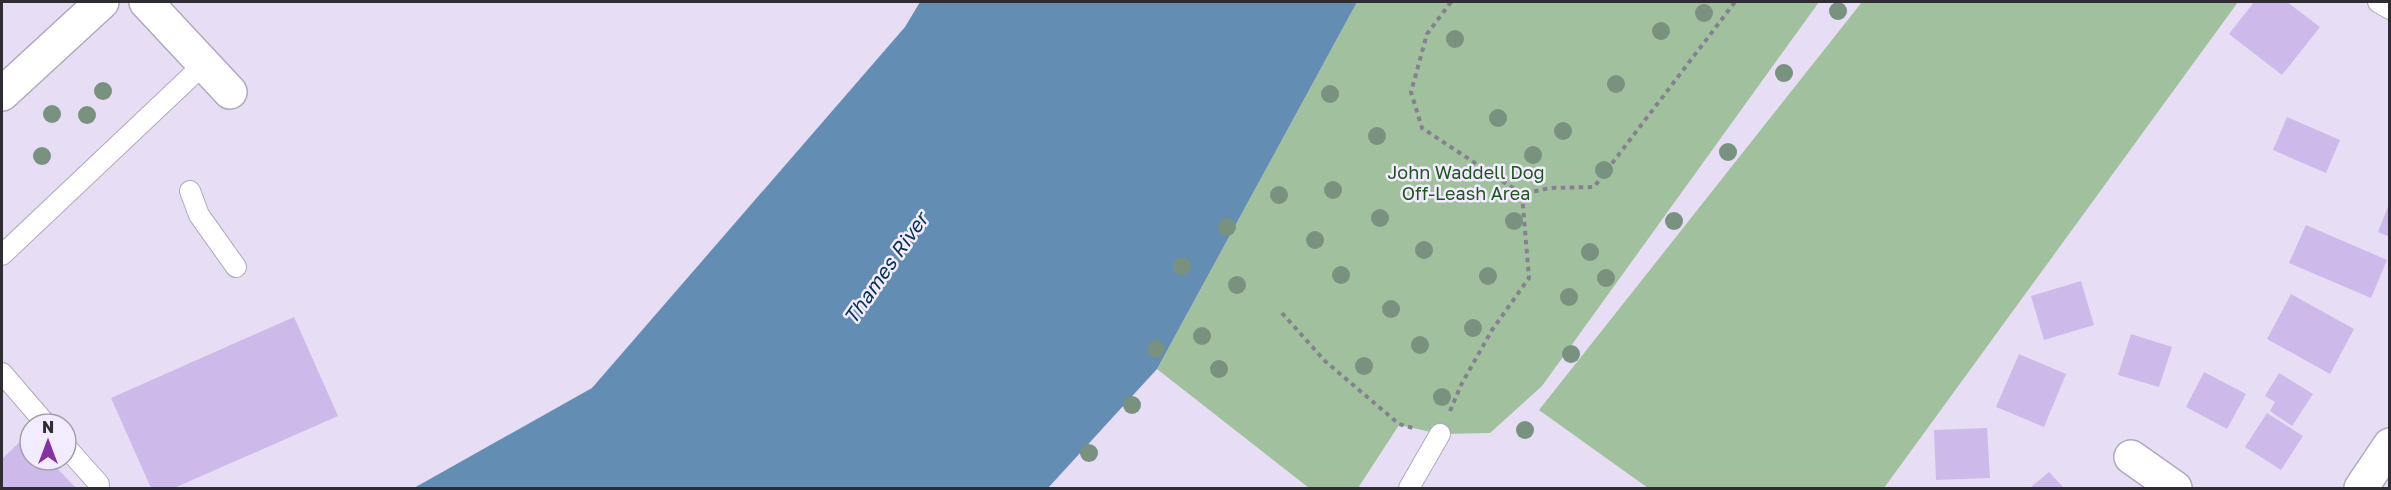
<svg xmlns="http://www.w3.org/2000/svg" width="2391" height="490" font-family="'Golos Text',sans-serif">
  <rect width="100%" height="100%" fill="#e7ddf4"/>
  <path fill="#a0c09e" d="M1357 2H1819L1542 386 1490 433 1440 434 1399 425 1358 488H1309L1157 369Z
    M1862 2H2238L1884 488H1648L1539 410Z"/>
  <path fill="#638db2" d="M920 2H1357L1157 369 1048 488H414L592 388 905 27Z"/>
  <path fill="#ceb9eb" d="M2254 2H2287L2320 27 2282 75 2229 34Z
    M2287 117 2340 140 2326 173 2273 150Z
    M2389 204H2390V237L2378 232Z
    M2306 225 2387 260 2371 298 2289 263Z
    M2081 281 2094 325 2044 340 2031 296Z
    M2291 294 2354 329 2330 374 2267 339Z
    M294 317 338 416 174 488H151L111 398Z
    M2131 334 2172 347 2159 387 2118 375Z
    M2019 354 2066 374 2044 427 1996 407Z
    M2204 372 2246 394 2227 429 2186 407Z
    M2279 373 2313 394 2292 426 2270 411 2275 402 2265 396Z
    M2267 413 2303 436 2281 470 2245 447Z
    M1987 428 1990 478 1936 480 1934 430Z
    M26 436 30 440V460H49L76 488H2V459Z
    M2049 472 2064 488H2030Z"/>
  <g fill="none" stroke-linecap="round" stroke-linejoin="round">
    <g stroke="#b1a8be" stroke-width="22">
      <path id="lane" d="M2378 2 2390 9
        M190 191 199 215 236 267
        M2 255 204 64
        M2 373 46 424
        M66 447 99 484
        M1409 488 1440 434"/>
    </g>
    <g stroke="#b1a8be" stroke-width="36">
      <path id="street" d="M146 2 230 92
        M2 94 102 2
        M2131 457 2175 488
        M2361 488 2390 445"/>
    </g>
    <path stroke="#86808f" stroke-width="4" stroke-dasharray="4.5 4.5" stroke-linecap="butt" d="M1451 2 1427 34 1411 92 1422 128 1522 194 1550 188 1594 187 1735 2
      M1282 313 1325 361 1399 424 1413 428
      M1450 411 1461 385 1492 330 1529 278 1522 194"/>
    <use href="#lane" stroke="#fff" stroke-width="20"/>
    <use href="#street" stroke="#fff" stroke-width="33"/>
  </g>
  <g fill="#79927f">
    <circle cx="1838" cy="11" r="9"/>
    <circle cx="1704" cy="13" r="9"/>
    <circle cx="1661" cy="31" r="9"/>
    <circle cx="1455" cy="39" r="9"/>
    <circle cx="1784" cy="73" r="9"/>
    <circle cx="1616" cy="84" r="9"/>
    <circle cx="103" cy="91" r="9"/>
    <circle cx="1330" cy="94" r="9"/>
    <circle cx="52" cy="114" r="9"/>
    <circle cx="87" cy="115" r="9"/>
    <circle cx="1498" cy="118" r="9"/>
    <circle cx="1563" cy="131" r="9"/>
    <circle cx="1377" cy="136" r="9"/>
    <circle cx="1728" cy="152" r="9"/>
    <circle cx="1533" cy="155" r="9"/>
    <circle cx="42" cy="156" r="9"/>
    <circle cx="1604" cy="170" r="9"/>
    <circle cx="1333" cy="190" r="9"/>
    <circle cx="1279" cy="195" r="9"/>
    <circle cx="1380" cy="218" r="9"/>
    <circle cx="1514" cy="221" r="9"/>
    <circle cx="1674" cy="221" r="9"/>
    <circle cx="1227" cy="227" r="9"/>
    <circle cx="1315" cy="240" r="9"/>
    <circle cx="1424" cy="250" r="9"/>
    <circle cx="1590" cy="252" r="9"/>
    <circle cx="1182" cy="266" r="9"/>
    <circle cx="1341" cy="275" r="9"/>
    <circle cx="1488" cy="276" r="9"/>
    <circle cx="1606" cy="278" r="9"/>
    <circle cx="1237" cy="285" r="9"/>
    <circle cx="1569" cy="297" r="9"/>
    <circle cx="1391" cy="309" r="9"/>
    <circle cx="1473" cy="328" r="9"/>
    <circle cx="1202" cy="336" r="9"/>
    <circle cx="1420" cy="345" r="9"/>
    <circle cx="1156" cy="349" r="9"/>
    <circle cx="1571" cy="354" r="9"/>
    <circle cx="1364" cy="366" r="9"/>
    <circle cx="1219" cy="369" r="9"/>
    <circle cx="1442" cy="397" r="9"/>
    <circle cx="1132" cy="405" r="9"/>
    <circle cx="1525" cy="430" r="9"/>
    <circle cx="1089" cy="453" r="9"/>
  </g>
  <g text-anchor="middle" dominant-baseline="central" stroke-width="5" stroke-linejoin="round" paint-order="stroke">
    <g font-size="18" fill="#1f551f" stroke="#f3ebfe">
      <text x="1466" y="172">John Waddell Dog<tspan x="1466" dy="21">Off-Leash Area</tspan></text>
    </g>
    <g font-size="20" font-style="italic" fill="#003257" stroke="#f3ebfe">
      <text transform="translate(885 268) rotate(-55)">Thames River</text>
    </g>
  </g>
  <rect width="2391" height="490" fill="none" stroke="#2f2c34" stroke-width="6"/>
  <g transform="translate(48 442)"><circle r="28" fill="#f3ebfe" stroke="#a59fad" stroke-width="1.5"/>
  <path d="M0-4.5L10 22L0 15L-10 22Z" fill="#85319f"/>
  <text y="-9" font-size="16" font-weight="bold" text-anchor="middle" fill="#2f2c34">N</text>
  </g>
</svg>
